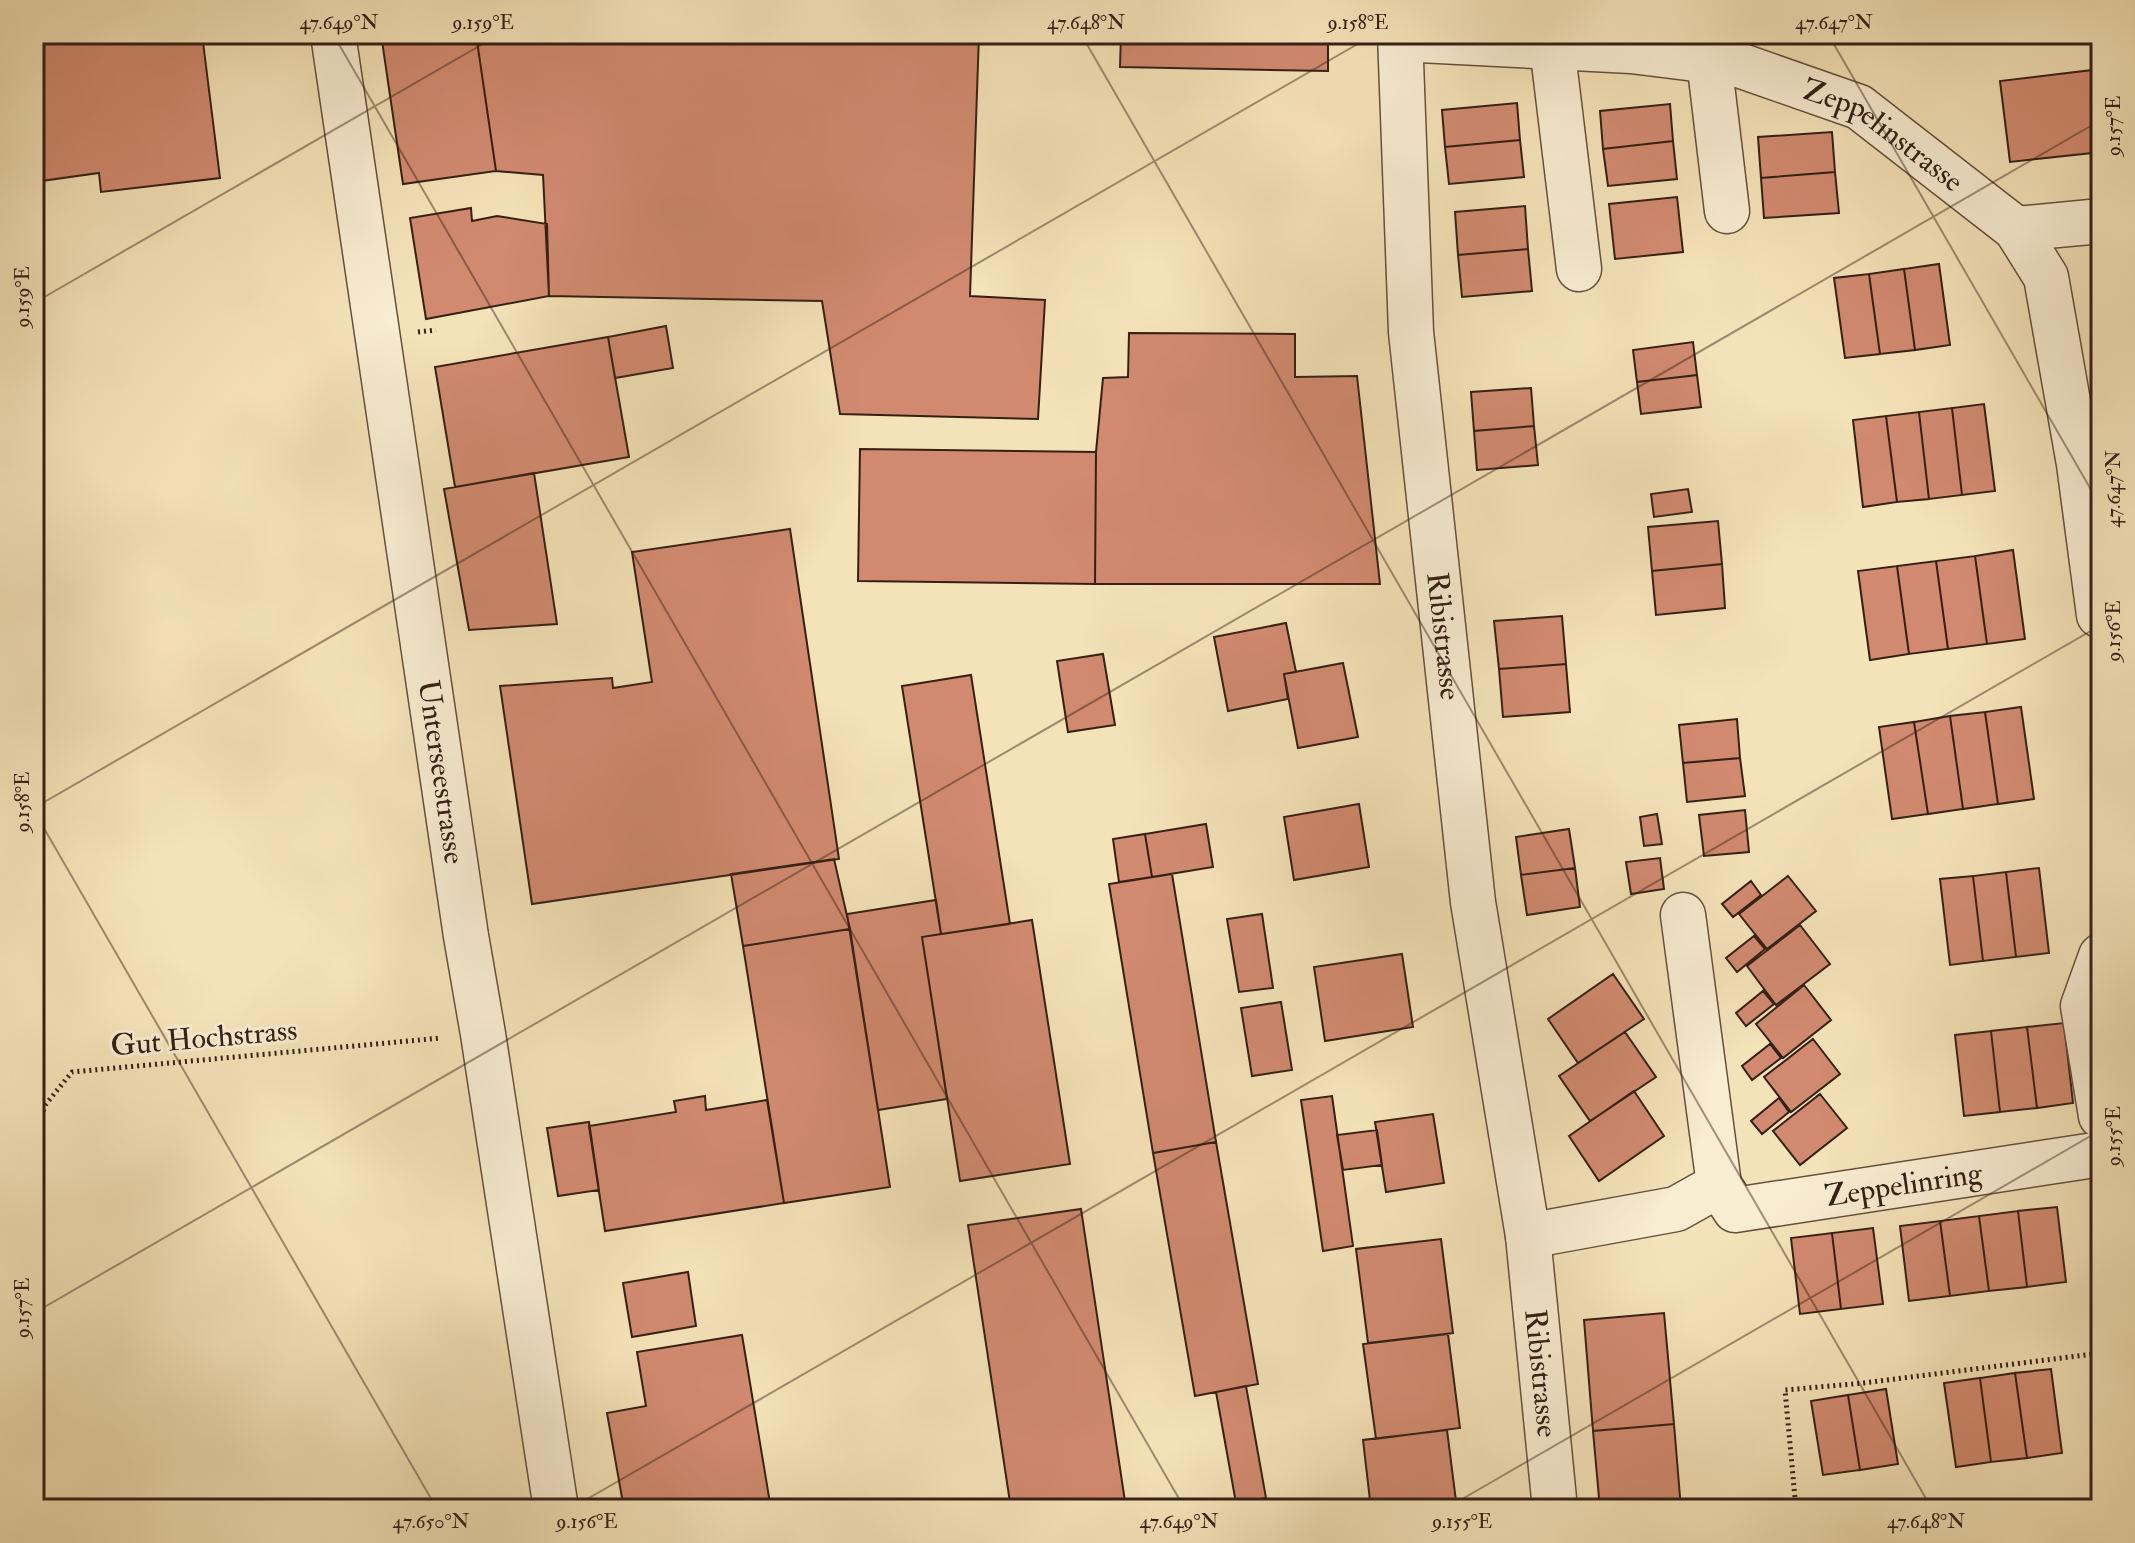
<svg xmlns="http://www.w3.org/2000/svg" width="2135" height="1543" font-family="'IM FELL Double Pica',serif">
  <rect width="100%" height="100%" fill="#f4e2b8"/>
  <filter id="stains"><feTurbulence type="fractalNoise" baseFrequency=".0025" numOctaves="4"/><feColorMatrix values="0 0 0 0 .2 0 0 0 0 .09 0 0 0 0 .02 0 0 0 .5 -.17"/></filter>
  <radialGradient id="worn" r=".72"><stop offset=".6" stop-color="#630" stop-opacity="0"/><stop offset="1" stop-color="#630" stop-opacity=".3"/></radialGradient>
  <path fill="#d18a70" stroke="#352015" stroke-width="2" d="M34 34H202L220 178 101 192 99 173 34 182Z
    M381 34H476L496 171 403 184Z
    M476 34H979L970 296 1045 300 1038 419 840 414 822 301 549 296 543 175 496 171Z
    M1121 34H1328V71L1120 67Z
    M2101 69V152L2010 162 2000 81Z
    M1517 103 1520 140 1445 147 1442 110Z
    M1670 104 1673 141 1603 149 1600 111Z
    M1832 132 1835 172 1761 178 1758 137Z
    M1520 140 1524 177 1449 184 1445 147Z
    M1673 141 1677 179 1608 186 1603 149Z
    M1835 172 1839 213 1764 218 1761 178Z
    M1677 197 1683 252 1615 259 1609 204Z
    M1525 206 1528 249 1458 255 1455 212Z
    M471 208 472 221 497 216 547 224 549 296 426 319 410 218Z
    M1528 249 1532 291 1462 297 1458 255Z
    M1939 264 1950 345 1915 350 1904 269Z
    M1904 269 1915 350 1880 354 1869 274Z
    M1869 274 1880 354 1845 358 1834 278Z
    M666 326 673 368 615 378 608 337Z
    M1129 333 1295 334V377L1357 376 1380 584H1095L1096 452 1103 378 1128 377Z
    M608 337 629 457 455 487 435 367Z
    M1693 342 1697 375 1637 382 1633 350Z
    M1697 375 1701 407 1641 414 1637 382Z
    M1531 388 1534 426 1474 431 1471 392Z
    M1984 404 1995 491 1962 495 1952 408Z
    M1952 408 1962 495 1929 499 1919 412Z
    M1919 412 1929 499 1897 502 1886 416Z
    M1886 416 1897 502 1863 507 1853 420Z
    M1534 426 1538 465 1477 470 1474 431Z
    M860 449 1096 452 1095 584 858 581Z
    M534 473 557 624 469 630 444 489Z
    M1688 489 1692 512 1654 517 1651 494Z
    M1718 521 1722 564 1652 571 1648 527Z
    M790 529 839 859 532 904 500 686 612 678 613 688 652 682 632 552Z
    M2013 550 2025 639 1987 644 1975 556Z
    M1975 556 1987 644 1948 649 1936 561Z
    M1936 561 1948 649 1909 654 1897 566Z
    M1722 564 1725 608 1656 615 1652 571Z
    M1897 566 1909 654 1870 660 1858 571Z
    M1562 616 1566 664 1499 669 1494 621Z
    M1286 623 1296 672 1284 674 1288 699 1228 711 1214 637Z
    M1103 654 1115 725 1068 732 1057 661Z
    M1343 663 1358 737 1298 748 1284 674Z
    M1566 664 1570 712 1503 717 1499 669Z
    M971 675 1010 924 941 934 902 686Z
    M2021 707 2034 799 1998 804 1985 712Z
    M1985 712 1998 804 1963 809 1950 716Z
    M1950 716 1963 809 1928 814 1914 722Z
    M1737 719 1740 758 1683 763 1679 725Z
    M1914 722 1928 814 1892 819 1879 727Z
    M1740 758 1745 796 1687 802 1683 763Z
    M1359 804 1369 867 1294 880 1284 817Z
    M1745 810 1749 852 1704 856 1699 815Z
    M1657 814 1662 844 1644 846 1640 817Z
    M1206 824 1213 867 1152 877 1145 834Z
    M1569 829 1575 868 1521 875 1516 837Z
    M1145 834 1152 877 1119 882 1113 839Z
    M1660 858 1664 889 1631 894 1626 862Z
    M834 859 850 929 743 946 731 874Z
    M1575 868 1580 907 1527 915 1521 875Z
    M2039 868 2049 953 2016 957 2006 872Z
    M2006 872 2016 957 1983 961 1973 876Z
    M1172 874 1216 1142 1153 1153 1109 884Z
    M1788 876 1816 911 1767 949 1739 914Z
    M1973 876 1983 961 1950 965 1940 879Z
    M1751 881 1761 895 1733 917 1722 904Z
    M936 900 941 934 922 937 947 1099 878 1110 847 914Z
    M1262 914 1273 988 1239 992 1227 919Z
    M1032 920 1070 1164 960 1181 922 937Z
    M1800 925 1830 964 1776 1005 1747 966Z
    M850 929 890 1187 784 1203 743 946Z
    M1754 936 1765 949 1737 972 1726 958Z
    M1402 954 1413 1027 1325 1041 1314 967Z
    M1613 974 1644 1019 1578 1063 1548 1019Z
    M1804 985 1831 1020 1783 1058 1756 1024Z
    M1763 991 1774 1004 1746 1026 1736 1013Z
    M1281 1002 1292 1070 1252 1076 1241 1008Z
    M2064 1023 2073 1103 2037 1108 2027 1027Z
    M2027 1027 2037 1108 2000 1112 1991 1031Z
    M1991 1031 2000 1112 1964 1116 1955 1035Z
    M1625 1032 1656 1077 1590 1121 1559 1076Z
    M1813 1039 1840 1074 1791 1112 1764 1077Z
    M1770 1044 1781 1058 1752 1080 1742 1066Z
    M1634 1091 1664 1136 1599 1181 1569 1136Z
    M1820 1094 1847 1128 1800 1165 1773 1131Z
    M705 1096 706 1110 767 1100 784 1203 605 1231 589 1126 676 1112 674 1101Z
    M1332 1096 1353 1246 1323 1251 1301 1100Z
    M1779 1098 1789 1112 1762 1134 1751 1121Z
    M1433 1114 1444 1183 1386 1192 1375 1122Z
    M589 1122 599 1190 558 1196 547 1128Z
    M1377 1130 1382 1165 1343 1170 1337 1135Z
    M1216 1142 1258 1384 1195 1396 1153 1153Z
    M2057 1207 2066 1282 2027 1287 2018 1211Z
    M1081 1209 1126 1508 1011 1509 968 1225Z
    M2018 1211 2027 1287 1989 1291 1979 1216Z
    M1979 1216 1989 1291 1950 1296 1940 1221Z
    M1940 1221 1950 1296 1909 1301 1900 1226Z
    M1873 1228 1883 1304 1841 1309 1832 1233Z
    M1832 1233 1841 1309 1800 1314 1791 1238Z
    M1441 1239 1453 1333 1368 1343 1356 1249Z
    M688 1272 696 1326 632 1337 623 1283Z
    M1664 1313 1674 1424 1593 1431 1584 1320Z
    M1448 1334 1460 1428 1376 1439 1363 1344Z
    M742 1335 771 1509H624L607 1413 646 1406 637 1352Z
    M2051 1369 2062 1453 2027 1458 2015 1373Z
    M2015 1373 2027 1458 1991 1462 1980 1378Z
    M1980 1378 1991 1462 1956 1467 1944 1383Z
    M1246 1386 1266 1498 1236 1503 1216 1392Z
    M1886 1389 1898 1464 1860 1470 1848 1395Z
    M1848 1395 1860 1470 1823 1475 1811 1401Z
    M1674 1424 1681 1509H1600L1593 1431Z
    M1447 1430 1457 1509H1371L1363 1440Z"/>
  <g fill="none" stroke-linecap="round" stroke-linejoin="round">
    <g stroke="#65503e" stroke-width="47">
      <g id="minor">
        <path id="s1" d="M333 34 466 936 483 1034 556 1509"/>
        <path id="s2" d="M1400 34 1411 332 1473 902 1528 1236 1555 1509"/>
        <path id="s3" d="M1400 39 1631 51 1736 64 1859 107 2016 229 2046 277 2079 464 2099 615"/>
        <path d="M1552 46 1579 269"/>
        <path d="M1709 60 1727 211"/>
        <path d="M2016 229 2101 221"/>
        <path d="M2101 956 2083 1006 2101 1116"/>
        <path id="s4" d="M1719 1185 1735 1210 2101 1154"/>
        <path d="M1528 1236 1676 1209 1719 1185 1683 915"/>
      </g>
    </g>
    <path stroke="#352015" stroke-width="5" stroke-dasharray="2 4" stroke-linecap="butt" d="M418 332 436 330
      M34 1133 46 1104 72 1072 441 1038
      M1796 1509 1785 1390 1864 1383 2101 1353"/>
    <use href="#minor" stroke="#f8ecd1" stroke-width="44"/>
  </g>
  <path fill="none" stroke="#352015" stroke-width="2" stroke-opacity="0.45" d="M333 34 1185 1509M1081 34 1932 1509M1828 34 2101 507M34 303 500 34M34 808 1375 34M34 811 437 1509M34 1313 2101 120M570 1509 2101 625M1445 1509 2101 1130"/>
  <g text-anchor="middle" dominant-baseline="central" stroke-width="6" stroke-linejoin="round" paint-order="stroke">
    <g font-size="30" fill="#352015" stroke="#f8ecd1">
      <text stroke="none"><textPath href="#s3" startOffset="502">Zeppelinstrasse</textPath></text>
      <text stroke="none"><textPath href="#s2" startOffset="604">Ribistrasse</textPath></text>
      <text stroke="none"><textPath href="#s1" startOffset="746">Unterseestrasse</textPath></text>
      <text transform="translate(204 1038) rotate(-5)">Gut Hochstrass</text>
      <text stroke="none"><textPath href="#s4" startOffset="200">Zeppelinring</textPath></text>
      <text stroke="none"><textPath href="#s2" startOffset="1348">Ribistrasse</textPath></text>
    </g>
  </g>
  <rect width="2135" height="1543" fill="none" stroke="#f4e2b8" stroke-width="88"/>
  <rect x="44" y="44" width="2047" height="1455" fill="none" stroke="#352015" stroke-width="3"/>
  <g font-size="20" text-anchor="middle" fill="#352015">
    <text x="339" y="29">47.649°N</text>
    <text x="483" y="29">9.159°E</text>
    <text x="1086" y="29">47.648°N</text>
    <text x="1358" y="29">9.158°E</text>
    <text x="1834" y="29">47.647°N</text>
    <text transform="translate(2113 126) rotate(-90)" y="7">9.157°E</text>
    <text transform="translate(22 297) rotate(-90)" y="7">9.159°E</text>
    <text transform="translate(2113 489) rotate(-90)" y="7">47.647°N</text>
    <text transform="translate(2113 631) rotate(-90)" y="7">9.156°E</text>
    <text transform="translate(22 802) rotate(-90)" y="7">9.158°E</text>
    <text transform="translate(2113 1136) rotate(-90)" y="7">9.155°E</text>
    <text transform="translate(22 1308) rotate(-90)" y="7">9.157°E</text>
    <text x="431" y="1528">47.650°N</text>
    <text x="587" y="1528">9.156°E</text>
    <text x="1179" y="1528">47.649°N</text>
    <text x="1462" y="1528">9.155°E</text>
    <text x="1926" y="1528">47.648°N</text>
  </g>
  <rect width="100%" height="100%" filter="url(#stains)"/>
  <rect width="100%" height="100%" fill="url(#worn)"/>
</svg>
